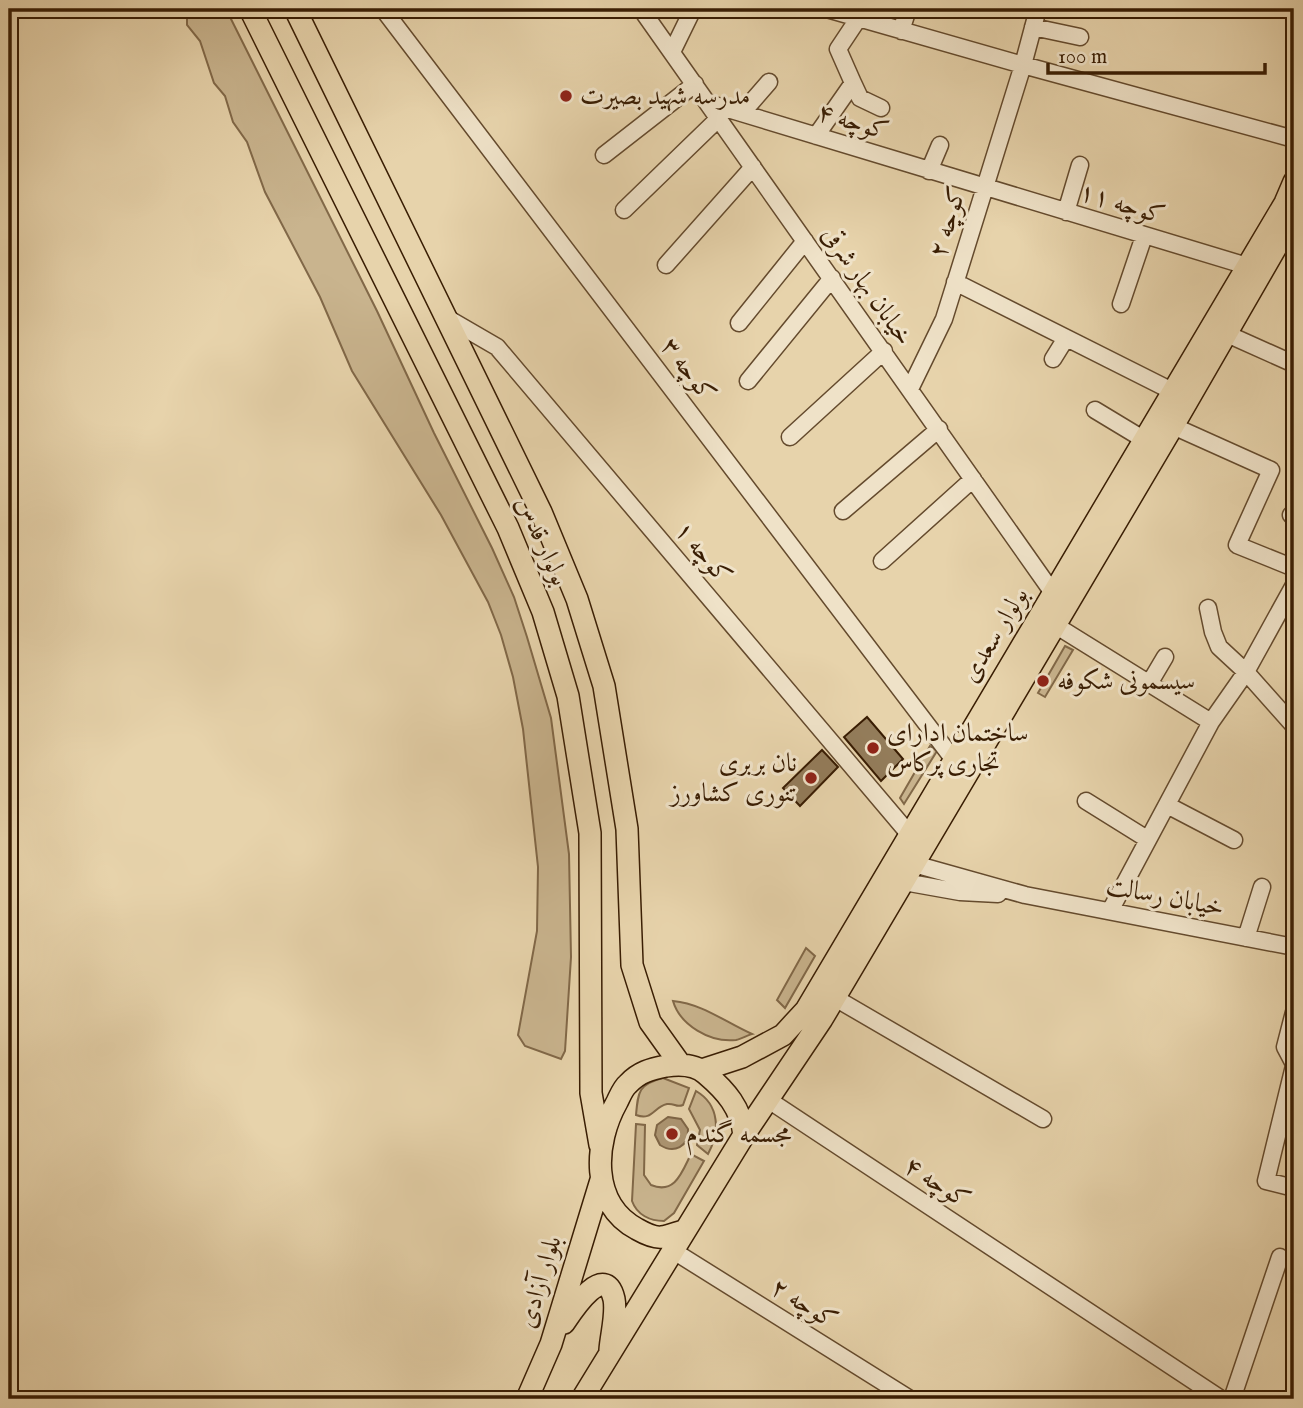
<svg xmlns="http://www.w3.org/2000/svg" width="1303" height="1408" font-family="'IM FELL English',Amiri,serif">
  <rect width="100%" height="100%" fill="#e7d3ab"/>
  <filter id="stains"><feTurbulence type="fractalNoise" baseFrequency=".00286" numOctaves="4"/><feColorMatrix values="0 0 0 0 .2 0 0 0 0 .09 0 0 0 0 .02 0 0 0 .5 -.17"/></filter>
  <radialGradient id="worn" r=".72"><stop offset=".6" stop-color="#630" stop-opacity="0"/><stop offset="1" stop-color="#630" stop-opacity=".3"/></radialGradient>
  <path fill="#c9b48e" stroke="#816848" stroke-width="2" d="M187 9H226L377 311 434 433 492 548 514 597 527 637 551 718 569 854 571 957 565 1051 561 1059 525 1046 518 1035 537 931 538 867 523 729 513 677 501 635 488 602 441 515 352 371 320 297 265 192 247 142 233 122 225 96 214 83 200 41 187 25Z
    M1065 646 1073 650 1045 697 1038 693Z
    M930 746 937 751 904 804 900 798Z
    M806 948 815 956 785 1008 777 1000Z
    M673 1001C703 1004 725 1022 752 1034 748 1035 741 1039 736 1040 710 1043 680 1025 673 1001Z
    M663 1078 689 1088 683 1105C676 1108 675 1103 667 1104 653 1107 653 1121 636 1115 638 1091 639 1084 663 1078Z
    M696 1091C720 1105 720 1132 708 1154L697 1145 700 1130 689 1109Z
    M636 1124 645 1125 644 1175 651 1185C675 1195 682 1172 691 1154L704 1161 674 1213 664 1221C650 1221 637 1215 632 1201Z"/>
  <path fill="#ac9572" stroke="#7e6546" stroke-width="2" d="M668 1117 681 1119 688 1129C689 1147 674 1154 660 1145L655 1135 657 1125Z"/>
  <path fill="#937c5a" stroke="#391d03" stroke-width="2" d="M867 717 903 759 881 781 844 737Z
    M822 750 838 767 800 806 783 788Z"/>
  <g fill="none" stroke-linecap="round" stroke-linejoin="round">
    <g stroke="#644a2d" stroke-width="19">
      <path id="minor" d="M383 9 954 760
        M641 9 1053 593
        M827 9 1023 65 1294 139
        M1033 27 1080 37
        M901 31 908 9
        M672 52 693 9
        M853 83 860 98 881 108
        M708 103 1247 266
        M742 113 769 82
        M816 136 853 83 838 49 858 19
        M604 155 695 84
        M929 171 940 145
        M624 210 719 118
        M1066 212 1080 165
        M666 265 753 167
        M955 282 1172 391
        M1121 304 1144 236
        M447 318 497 347 910 835
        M739 323 805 241
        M1227 334 1294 364
        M1053 359 1066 338
        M748 381 832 278
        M910 389 944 319 1023 65 1038 9
        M1095 410 1143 439
        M1173 426 1271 470 1237 545 1294 568
        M790 437 884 351
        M843 511 939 429
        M1291 515 1294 516
        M882 561 973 479
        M1208 608 1213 632 1219 647 1246 672 1294 726
        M1055 625 1211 722
        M1149 684 1165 657
        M1086 801 1147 839
        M1167 805 1234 840
        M914 864 1025 895 1294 947
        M904 882 960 892 998 894
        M1110 911 1211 722 1246 672 1294 585
        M1246 938 1262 887
        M835 998 1043 1119
        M1294 1012 1285 1047 1294 1064
        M1294 1066 1266 1181 1294 1188
        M767 1099 1221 1399
        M672 1250 910 1399
        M1232 1399 1280 1257"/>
    </g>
    <g stroke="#391d03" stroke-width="24">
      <path id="major" d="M250 9 508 528 543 612 568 696 590 833 591 1093 600 1145
        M295 9 541 512 577 599 604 686 627 829 632 965 650 1022 680 1064
        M702 1070 742 1057 783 1035 806 1010 1285 203 1294 182
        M744 1135 822 1019 1173 426 1294 216
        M564 1323C572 1311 605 1260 614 1299 617 1314 611 1335 610 1350
        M527 1399 551 1344 601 1180
        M582 1399 744 1135C741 1108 726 1091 706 1074 695 1064 679 1064 666 1066 651 1069 639 1072 628 1084 623 1088 620 1096 617 1102 594 1143 590 1204 637 1229 644 1233 655 1238 662 1237 669 1236 676 1233 683 1231"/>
    </g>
    <use href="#minor" stroke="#efe2c8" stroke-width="16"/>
    <use href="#major" stroke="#e7d3ab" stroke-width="21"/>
  </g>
  <g fill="#8f2418" stroke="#efe2c8" stroke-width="2.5">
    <circle cx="566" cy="96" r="7"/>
    <circle cx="1043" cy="681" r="7"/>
    <circle cx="873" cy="748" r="7"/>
    <circle cx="811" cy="778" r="7"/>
    <circle cx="672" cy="1134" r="7"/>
  </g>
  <g text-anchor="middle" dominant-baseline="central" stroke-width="6" stroke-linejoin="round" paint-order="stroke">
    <g font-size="26" fill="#391d03" stroke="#efe2c8" text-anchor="start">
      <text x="580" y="96">مدرسه شهید بصیرت</text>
      <text x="1057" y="681">سیسمونی شکوفه</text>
      <text x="887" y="733">ساختمان ادارای<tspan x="887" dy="30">تجاری پرکاس</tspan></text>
      <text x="797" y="763" text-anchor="end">نان بربری<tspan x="797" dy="30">تنوری کشاورز</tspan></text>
      <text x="686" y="1134">مجسمه گندم</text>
    </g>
    <g font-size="26" fill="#391d03" stroke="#efe2c8">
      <text transform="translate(853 122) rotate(17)">کوچه ۴</text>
      <text transform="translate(1122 204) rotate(17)">کوچه ۱۱</text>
      <text transform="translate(948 222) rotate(-73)">کوچه ۲</text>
      <text transform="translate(867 286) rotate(55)">خیابان بهار شرقی</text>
      <text transform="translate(688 370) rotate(53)">کوچه ۳</text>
      <text transform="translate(542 541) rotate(66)">بولوار قدس</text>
      <text transform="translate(703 553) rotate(50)">کوچه ۱</text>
      <text transform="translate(995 635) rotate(-59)">بولوار سعدی</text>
      <text transform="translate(1165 897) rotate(11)">خیابان رسالت</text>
      <text transform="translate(937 1183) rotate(33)">کوچه ۴</text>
      <text transform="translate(540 1282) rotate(-73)">بلوار آزادی</text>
      <text transform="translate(804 1304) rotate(32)">کوچه ۲</text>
    </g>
  </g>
  <rect width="1303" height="1408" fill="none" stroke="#e7d3ab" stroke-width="35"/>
  <rect x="10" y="10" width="1282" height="1387" fill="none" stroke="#391d03" stroke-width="3.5"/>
  <rect x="18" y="18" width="1268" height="1373" fill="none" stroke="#391d03" stroke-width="2"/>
  <path d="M1048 63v10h217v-10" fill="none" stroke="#391d03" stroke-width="3.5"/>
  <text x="1058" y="63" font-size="21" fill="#391d03" stroke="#efe2c8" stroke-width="5" paint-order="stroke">100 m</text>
  <rect width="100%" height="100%" filter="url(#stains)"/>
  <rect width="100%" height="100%" fill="url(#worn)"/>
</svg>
